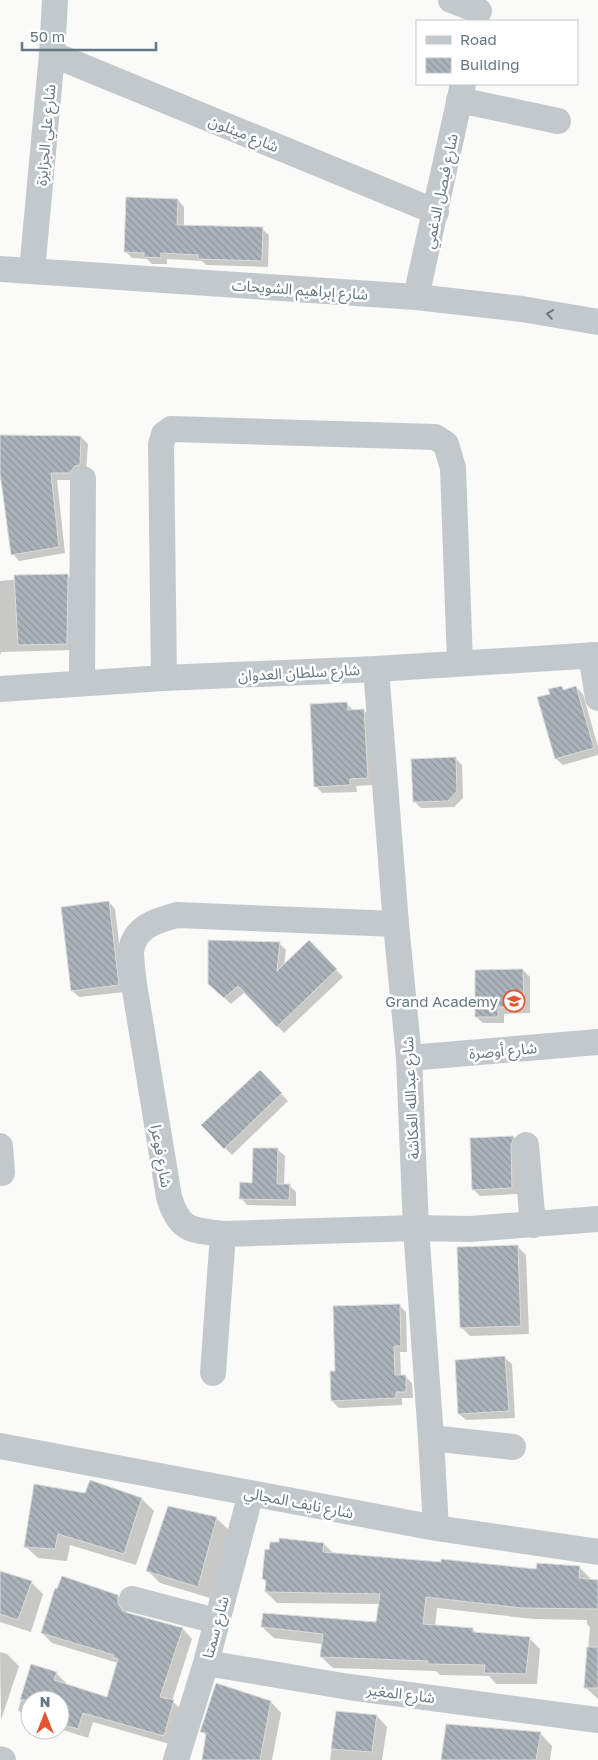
<svg xmlns="http://www.w3.org/2000/svg" width="598" height="1760" font-family="'Golos Text','Noto Sans Arabic',sans-serif">
  <defs>
    <pattern id="building-back-hatch" width="6" height="6" patternUnits="userSpaceOnUse" patternTransform="scale(1.25)"><rect width="6" height="6" fill="#aab3b9"/><path d="M-1 5l2 2M0 0l6 6M5-1l2 2" fill="none" stroke="#8e969c"/></pattern>
  </defs>
  <rect width="100%" height="100%" fill="#fafaf8"/>
  <path fill="#0003" d="M178 200 184 207V226L262 229 269 235 268 267 206 265 202 261 167 259V264H152L147 259 132 258 125 251Z
    M0 437H81L88 444 86 471 76 480H57L65 553 19 561 13 554 2 480H0Z
    M67 575 74 582 73 650 1 652 0 656V581Z
    M561 687 565 691 576 687 583 694 598 747V755L563 765 556 759 551 695Z
    M347 704 354 711 364 710 370 717 374 785 356 786 357 792 322 793 316 786Z
    M455 758 462 765 463 798 454 807 421 808 414 801Z
    M109 902 115 909 125 992 79 997 72 990Z
    M309 942 343 977 284 1033 245 992 231 1004 216 991 279 943 286 950 284 965Z
    M523 970 530 977V1013L504 1014V1023H483L476 1017Z
    M260 1071 288 1101 232 1155 203 1126Z
    M514 1137 520 1144 518 1194 480 1196 473 1189 471 1139Z
    M278 1150 285 1156 284 1185H289L296 1192V1206L247 1205 241 1198 254 1184Z
    M517 1246 526 1255 529 1334 470 1336 461 1327Z
    M399 1305 406 1312 407 1352H400L401 1376H405L412 1383 413 1398H402V1405L339 1408 332 1401 336 1372Z
    M505 1358 512 1364 515 1418 466 1420 459 1414Z
    M86 1494 142 1499 154 1511 136 1565 70 1545 67 1561 38 1558 25 1546Z
    M216 1518 229 1530 210 1598 160 1583 148 1571Z
    M324 1544 334 1554 538 1570 579 1567 591 1579 590 1580 598 1581V1699L585 1687 590 1627 587 1624V1620L533 1619 437 1608 435 1626 472 1629 477 1633 529 1638 540 1649 537 1684H496L489 1676 440 1675 436 1671 333 1668 321 1657 323 1644 274 1638 262 1627 377 1623 380 1604 277 1603 266 1592 267 1583 263 1579Z
    M0 1573 31 1582 43 1594 31 1632 0 1622Z
    M117 1596 127 1606V1614L183 1629 192 1639 172 1701 183 1711 173 1745 93 1722 88 1738 60 1729V1700H30V1720L18 1710 32 1666 56 1673 66 1683 65 1685 108 1698 118 1663 52 1643 42 1633Z
    M0 1652 7 1654 19 1666 1 1720Z
    M271 1702 281 1713 272 1760H204L207 1736 202 1732Z
    M337 1712 377 1716 387 1727 382 1760H330Z
    M540 1733 552 1746 550 1760H442Z"/>
  <path fill="url(#building-back-hatch)" stroke="#dcdcda" d="M126 197 178 199 177 225 263 227 262 261 198 259V255L161 253V258L144 257V253L124 252Z
    M0 435 81 436 80 465 75 466 69 473H51L59 547 11 555 0 473Z
    M68 574 67 644 18 645 14 575Z
    M562 686 563 690 576 686 594 748 555 759 537 697 550 694 548 689Z
    M347 702 348 710 364 709 368 778 350 779V785L314 787 310 704Z
    M456 757 457 791 448 801 413 802 411 759Z
    M109 901 119 985 71 991 61 907Z
    M208 940 280 942 277 971 309 940 337 969 277 1027 238 986 224 998 208 984Z
    M523 969 524 1007H498V1017H475V970Z
    M260 1070 282 1093 224 1149 201 1125Z
    M514 1136 511 1146 512 1188 472 1190 470 1138Z
    M253 1148H278L277 1184H290L289 1200 239 1199 240 1182 252 1183Z
    M518 1245 521 1326 460 1328 457 1247Z
    M400 1304 401 1346H394L395 1375H406V1392H396V1398L331 1401 330 1371H335L333 1306Z
    M505 1356 509 1411 458 1414 455 1360Z
    M90 1480 142 1498 124 1554 58 1534 55 1549 24 1547 34 1484 85 1493Z
    M168 1506 217 1517 198 1587 146 1571Z
    M279 1538 324 1543 323 1552 441 1562V1559L536 1569 537 1563 580 1566 579 1578 598 1580V1609L521 1608 426 1597 423 1624 473 1628V1632L530 1637 526 1674 484 1673 485 1665 427 1664 428 1661 320 1657 323 1634 261 1627 263 1613 376 1622 380 1594 265 1592 266 1580 262 1579 265 1549 269 1550 270 1542H279Z
    M0 1571 32 1581 18 1620 0 1614Z
    M62 1576 118 1595V1603L122 1610 128 1613 183 1628 160 1697 174 1700 164 1736 83 1713 78 1729 60 1724V1700H20L31 1664 57 1672 54 1680 107 1697 118 1659 113 1657 114 1655 41 1633 55 1588 57 1589Z
    M587 1647H598V1688H584Z
    M216 1683 271 1701 260 1760H202L206 1733 200 1732Z
    M336 1711 377 1715 372 1752 331 1749Z
    M446 1724 541 1732 536 1760H441Z"/>
  <g fill="none" stroke-linecap="round" stroke-linejoin="round">
    <path stroke="#c3c8cc" stroke-width="26" d="M451 0 479 11
      M52 54 436 212
      M459 100 558 121
      M0 269 416 297 522 309 598 322
      M32 271 52 54 55 0
      M416 297 463 84
      M591 655 598 698
      M376 669 396 924 409 1058 416 1228 431 1438 436 1528
      M164 678 161 445 164 434 171 429 435 437 446 444 453 468 460 663
      M82 683 83 479
      M0 689 164 678 376 669 598 655
      M396 924 177 915C158 920 133 927 131 952 131 962 133 973 134 984L169 1197C179 1231 191 1230 223 1234L416 1228 470 1229 598 1219
      M409 1058 598 1042
      M526 1145 533 1225
      M0 1146 2 1173
      M213 1373 223 1234
      M431 1438 513 1447
      M0 1446 436 1528 598 1552
      M132 1599 216 1621
      M206 1663 349 1687 598 1720
      M0 1759 3 1760
      M176 1760 206 1663 251 1493"/>
  </g>
  <defs><path id="oneway-chevron" d="M-2-3.5L2.5 0L-2 3.5" fill="none" stroke-width="1.6" stroke-linecap="round" stroke-linejoin="round" transform="scale(1.25)"/></defs>
  <use stroke="#6a7a87" href="#oneway-chevron" transform="translate(550 314) rotate(-171)"/>
  <defs>
    <g id="school-ring" transform="scale(1.125)"><circle r="9.5" fill="#fff" stroke="#e4572e" stroke-width="1.5"/><path d="M0-5L7-2L0 1L-7-2ZM-4 1L0 2.5L4 1V4Q0 6-4 4Z" fill="#e4572e"/></g>
  </defs>
  <g fill-rule="evenodd">
    <use href="#school-ring" x="514" y="1001"/>
  </g>
  <g text-anchor="middle" dominant-baseline="central" stroke-width="5" stroke-linejoin="round" paint-order="stroke">
    <g font-size="15" fill="#657683" stroke="#fff">
      <text transform="translate(244 133) rotate(22)">شارع ميثلون</text>
      <text transform="translate(45 135) rotate(-85)">شارع علي الجزايزة</text>
      <text transform="translate(440 191) rotate(-78)">شارع فيصل الدغمي</text>
      <text transform="translate(300 289) rotate(4)">شارع إبراهيم الشويحات</text>
      <text transform="translate(299 672) rotate(-3)">شارع سلطان العدوان</text>
      <text transform="translate(503 1050) rotate(-5)">شارع أوصرة</text>
      <text transform="translate(410 1098) rotate(-93)">شارع عبدالله العكاشة</text>
      <text transform="translate(162 1156) rotate(80)">شارع فوعرا</text>
      <text transform="translate(299 1502) rotate(11)">شارع نايف المجالي</text>
      <text transform="translate(215 1627) rotate(-75)">شارع سمتا</text>
      <text transform="translate(401 1693) rotate(7)">شارع المغير</text>
    </g>
    <g font-size="15" fill="#657683" stroke="#fff" text-anchor="end">
      <text x="498" y="1001">Grand Academy</text>
    </g>
  </g>
  <rect x="416" y="20" width="162" height="65" fill="#ffffff" stroke="#c1c8cd"/>
  <rect x="426" y="36" width="25" height="8" fill="#c3c8cc" stroke="#c1c8cd"/>
  <text x="460" y="45" font-size="15" fill="#657683">Road</text>
  <rect x="426" y="58" width="25" height="15" fill="url(#building-back-hatch)" stroke="#c1c8cd"/>
  <text x="460" y="70" font-size="15" fill="#657683">Building</text>
  <g transform="translate(45 1715)"><circle r="24" fill="#ffffff" stroke="#c1c8cd"/>
  <path d="M0-4L9 19L0 12L-9 19Z" fill="#e4572e"/>
  <text y="-8" font-size="14" font-weight="bold" text-anchor="middle" fill="#657683">N</text>
  </g>
  <path d="M22 42v8h134v-8" fill="none" stroke="#657683" stroke-width="2.5"/>
  <text x="30" y="42" font-size="15" fill="#657683" stroke="#ffffff" stroke-width="4" paint-order="stroke">50 m</text>
</svg>
